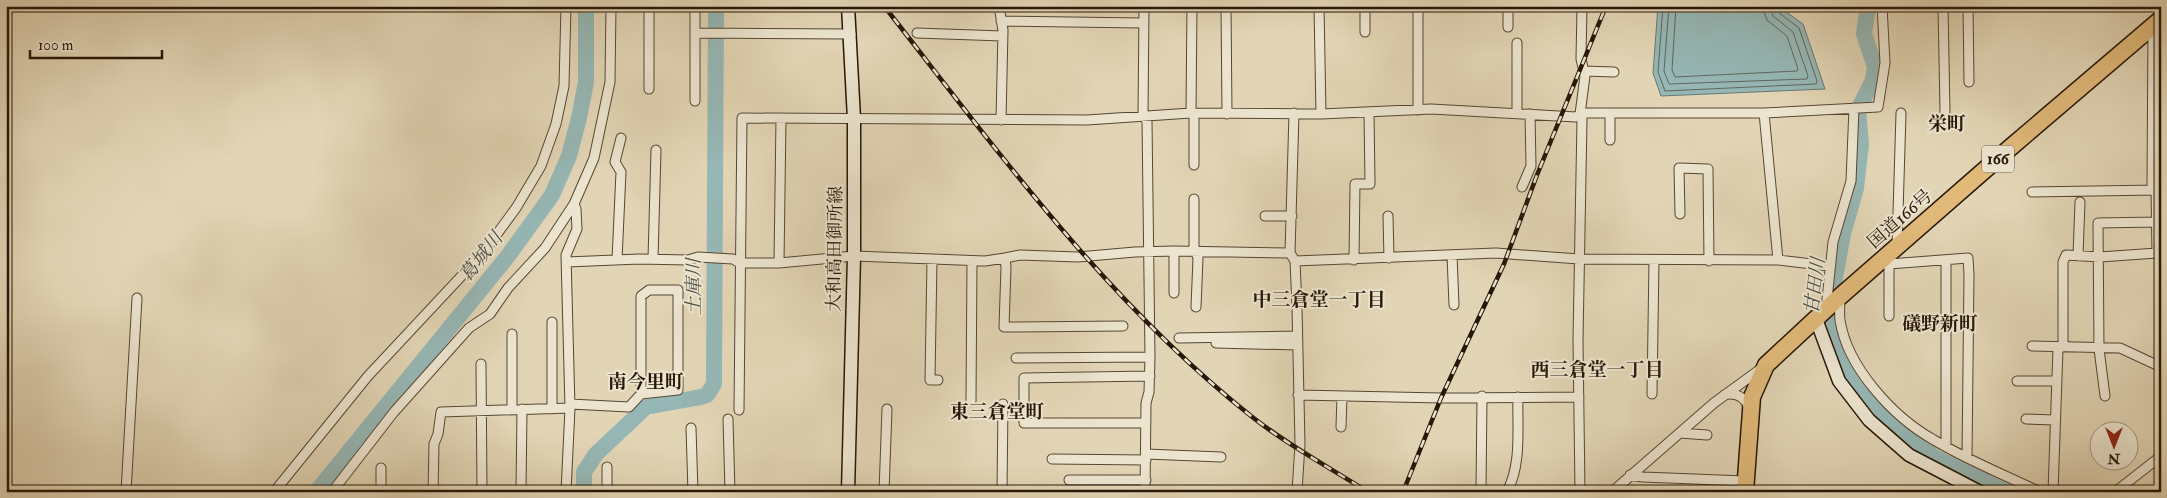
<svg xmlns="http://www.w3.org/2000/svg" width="2167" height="498" font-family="'IM FELL Double Pica','Noto Serif JP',serif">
  <rect width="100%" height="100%" fill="#e2d5b5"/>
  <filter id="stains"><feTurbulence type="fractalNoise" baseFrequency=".004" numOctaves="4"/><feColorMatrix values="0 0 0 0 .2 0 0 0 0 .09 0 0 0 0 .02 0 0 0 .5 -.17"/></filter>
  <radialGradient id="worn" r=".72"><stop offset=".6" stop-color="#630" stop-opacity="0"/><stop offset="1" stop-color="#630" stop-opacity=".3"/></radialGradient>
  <path fill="#96b7b5" stroke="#6a7770" d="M1658 6H1778L1803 24 1825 89 1661 96 1653 73Z"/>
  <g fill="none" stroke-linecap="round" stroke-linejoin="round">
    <path stroke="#5e675e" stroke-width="1" d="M1663 6 1658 72 1665 91 1816 84 1817 81 1799 28 1778 12 1776 6
      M1669 6 1664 71 1669 84 1807 79 1808 76 1793 32 1773 16 1770 6
      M1676 6 1672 70 1675 77 1797 71 1798 69 1787 36 1767 20 1762 6"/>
    <path stroke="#96b7b5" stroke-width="16" d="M1868 6 1864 34 1875 67 1873 80 1858 110 1861 144 1856 188 1843 234 1832 294 1830 324 1839 352 1855 387 1892 424 1936 458 2007 492
      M316 492 508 256 552 195 569 156 579 118 586 82V6
      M584 492V472L596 454 646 407 701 397 707 395 714 384 716 6"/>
    <g stroke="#564633" stroke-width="11">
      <path id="street" d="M999 6 1003 30 1001 120
        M1144 6 1143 116 1147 121 1150 357 1149 392 1146 403 1145 492
        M1226 6 1227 114
        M1319 6 1321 114
        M1365 6V32
        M1418 6V110
        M1508 6V27
        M1943 6 1945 112
        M1968 6 1969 82
        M1319 7 1365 6
        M1001 21 1143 23
        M2153 26 2152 184 2156 190
        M696 33 851 34
        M917 33 1002 36
        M1583 71 1614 72
        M649 89V6
        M695 101V6
        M1191 113 1192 6
        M1194 113V165
        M1294 113 1290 253 1295 261 1297 307 1300 444 1297 492
        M1517 113V43
        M1610 113V140
        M1764 113 1778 260
        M1522 187 1531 166 1530 114
        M2032 192 2156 190
        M1194 199V247L1198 258 1196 307
        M1680 214 1679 168 1708 169 1709 261
        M1265 216H1292
        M1388 216 1389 258
        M1897 246 1901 113
        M1452 255 1454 305
        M2078 256 2080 202
        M1005 258 1020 255 1078 257 1135 252 1174 251 1290 253
        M653 259 656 150
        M932 259 930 380H938
        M617 260 621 172 615 162 621 138
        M1354 260 1355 184H1370L1369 112
        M1946 260V446
        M1295 261 1496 253 1579 259 1778 260 1829 266
        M1889 261V316
        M567 262 639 259 688 260 698 257 733 259 740 263H779L854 256 985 261 1005 258 1006 267 1004 327 1123 326
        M779 263 781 118
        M1889 264 1968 258 1969 275 1967 457
        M1174 293V251
        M1840 297C1840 304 1839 312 1840 320 1847 367 1893 417 1934 440 1967 460 2005 475 2040 492
        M1826 309 1833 242 1851 181 1854 108
        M552 322V409
        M1179 338 1297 336
        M1216 343 1297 345
        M2032 346 2120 348 2161 367
        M2063 347V262L2066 255 2100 257 2157 253 2156 190H2161
        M1016 358 1150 357
        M481 364 482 492
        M2017 381H2056
        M1652 394 1654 260
        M1298 395 1441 398 1579 397
        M1724 395C1736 392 1745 397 1749 408
        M2105 396 2099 349 2098 223 2156 222
        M971 401 972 261
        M570 404 629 407 641 394 678 390V290H649L641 296V394
        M512 410V334
        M739 410 742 118 1087 120 1191 113 1321 114 1431 109 1576 117 1580 114 1587 113H1764L1878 107 1885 63 1882 6
        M728 419 730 492
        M2026 419 2055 420
        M1146 423H1024V378L1150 376
        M1341 427 1342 396
        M691 428 693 492
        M1680 433 1707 435
        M1146 454 1221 457
        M1052 459 1146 460
        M1630 475 1643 477 1745 481
        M1069 480H1146
        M126 492 137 298
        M274 492 368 376 483 253 516 208 541 166 556 124 564 86 566 6
        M332 492 394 412 469 328 490 314 508 288 545 248 574 204 594 158 610 82 611 6
        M381 492V468
        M433 492 434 444 438 434 441 412 570 408
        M521 492 522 409
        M566 492 570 408 566 255 577 229 576 209 574 204
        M607 492V467
        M884 492 887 409
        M1002 492 1003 404
        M1481 492 1482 396
        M1507 492C1522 463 1517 429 1518 397
        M1580 492 1578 341 1582 119 1580 114 1585 76 1581 59 1582 6
        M1612 492 1714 403 1762 368
        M2053 492 2058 348
        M2115 492 2161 456"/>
    </g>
    <g stroke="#271708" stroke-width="15">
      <path id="secondary" d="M1816 319 1839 381 1869 420 1909 455 1980 492
        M848 492 854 256V119L848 6"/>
    </g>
    <g stroke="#271708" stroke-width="19">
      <path id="highway" d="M1745 492 1752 397 1766 365 1836 300 2011 147 2161 19"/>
    </g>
    <use href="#street" stroke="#ece4cf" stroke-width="9"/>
    <use href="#secondary" stroke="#ece4cf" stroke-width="12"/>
    <use href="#highway" stroke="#e1ba7a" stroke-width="16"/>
    <g stroke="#271708" stroke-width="4.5">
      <path id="rail" d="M884 6C997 150 1106 301 1251 416 1286 444 1330 468 1368 492
        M1403 492 1441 398 1504 264 1537 175 1606 6"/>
    </g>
    <use href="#rail" stroke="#ece4cf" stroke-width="2.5" stroke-dasharray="8" stroke-linecap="butt"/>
  </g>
  <g text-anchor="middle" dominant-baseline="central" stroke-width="4" stroke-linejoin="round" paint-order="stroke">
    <rect fill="#ece4cf" stroke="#625444" stroke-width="1" x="1982" y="145.5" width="32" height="27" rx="4"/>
    <g font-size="16" font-weight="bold" fill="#271708">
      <text x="1998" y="159">166</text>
    </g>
    <g font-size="18" fill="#271708" stroke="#ece4cf">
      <text transform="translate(1900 219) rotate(-41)">国道166号</text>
      <text transform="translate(835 249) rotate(-89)">大和高田御所線</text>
    </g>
    <g font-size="19" font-weight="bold" fill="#271708" stroke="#ece4cf">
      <text x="1947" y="124">栄町</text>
      <text x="1319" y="300">中三倉堂一丁目</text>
      <text x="1940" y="324">礒野新町</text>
      <text x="1597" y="370">西三倉堂一丁目</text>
      <text x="646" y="382">南今里町</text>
      <text x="997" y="412">東三倉堂町</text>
    </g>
    <g font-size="19" font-style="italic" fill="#4e4f45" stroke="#ece4cf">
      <text transform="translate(481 257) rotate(-52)">葛城川</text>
      <text transform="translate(1815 286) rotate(-83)">甘田川</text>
      <text transform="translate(694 287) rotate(-90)">土庫川</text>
    </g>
  </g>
  <rect width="2167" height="498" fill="none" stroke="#e2d5b5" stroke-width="25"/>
  <rect x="8" y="8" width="2152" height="483" fill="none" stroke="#271708" stroke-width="2.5"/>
  <rect x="12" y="12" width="2142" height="473" fill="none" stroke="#271708"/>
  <g transform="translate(2114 446) rotate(180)"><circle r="24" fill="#ece4cf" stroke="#9d927f"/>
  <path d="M0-4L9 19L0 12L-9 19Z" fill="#8f2418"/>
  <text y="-8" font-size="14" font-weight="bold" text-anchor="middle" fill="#271708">N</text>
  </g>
  <path d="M30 50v8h132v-8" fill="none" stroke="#271708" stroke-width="2.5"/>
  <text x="38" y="50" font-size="15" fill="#271708" stroke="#ece4cf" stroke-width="4" paint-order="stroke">100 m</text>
  <rect width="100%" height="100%" filter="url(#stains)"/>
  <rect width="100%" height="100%" fill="url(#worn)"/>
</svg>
